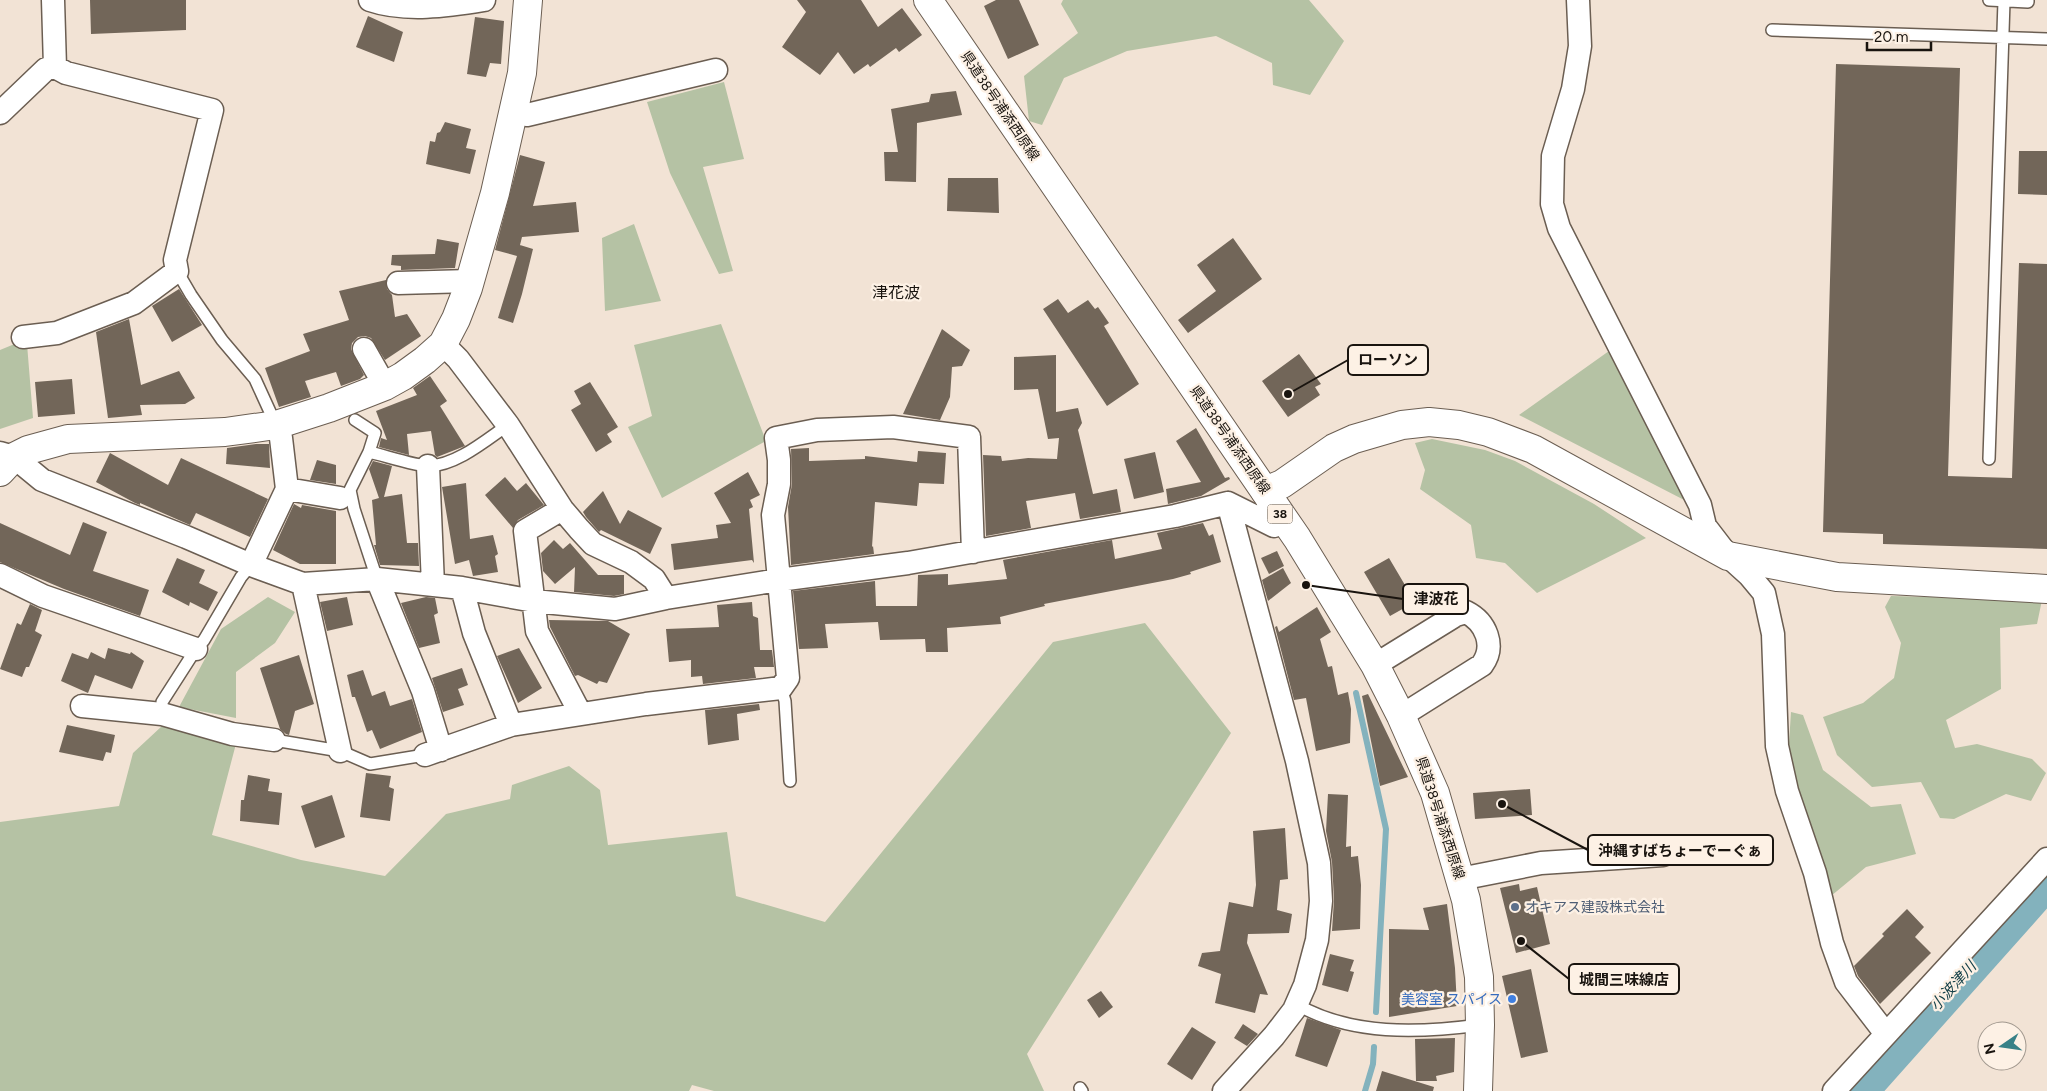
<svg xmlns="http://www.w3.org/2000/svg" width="2047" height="1091" font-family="Figtree,'Noto Sans JP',sans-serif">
  <rect width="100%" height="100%" fill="#f2e3d5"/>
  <path fill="#b5c2a4" d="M1063 0H1309L1344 41 1310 95 1273 85 1272 63 1216 36 1127 51 1064 78 1042 125 1029 121 1024 76 1078 33 1061 4Z
    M724 82 744 159 703 167 733 271 719 274 670 173 647 102Z
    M634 224 661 301 605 311 602 238Z
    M721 324 766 441 662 498 628 427 652 416 634 345Z
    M17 343 27 344 33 418 0 429V350Z
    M1609 351 1690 503 1519 415Z
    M1432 439 1485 450 1515 461 1594 504 1646 538 1537 593 1505 563 1476 558 1471 525 1420 489 1425 470 1415 443Z
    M1891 596 2042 600 2037 624 2000 628 2001 689 1946 720 1955 748 1977 744 2032 759 2046 773 2031 801 2006 794 1954 819 1940 818 1921 782 1872 787 1837 755 1823 717 1863 703 1894 678 1901 643 1885 607Z
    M268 597 295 612 275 643 236 672V718L179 707 221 629Z
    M1145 623 1231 733 1027 1054 1044 1091H714L692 1085 689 1091H0V822L119 806 133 753 162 726 237 740 212 835 301 860 385 876 446 814 510 799 512 785 569 766 600 790 608 845 727 832 736 896 825 922 1053 642Z
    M1791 712 1803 715 1823 770 1871 807 1901 804 1916 854 1866 867 1831 896 1788 759Z"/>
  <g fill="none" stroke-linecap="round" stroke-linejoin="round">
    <path stroke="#83b2bd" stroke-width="6" d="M1356 693 1386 829 1376 1012
      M1365 1091 1373 1064 1374 1047"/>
    <path stroke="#83b2bd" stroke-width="38" d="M1859 1091 2047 880"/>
  </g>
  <path fill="#726659" d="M90 0H186V30L91 34Z
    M797 0H861L878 27 902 8 922 35 899 52 896 48 870 67 868 64 854 74 838 52 820 75 782 47 806 12Z
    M996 0H1019L1039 45 1008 59 984 6Z
    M368 16 403 32 394 62 356 47Z
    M475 17 504 21 501 64 490 63 486 77 467 74Z
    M1836 64 1960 68 1948 476 2012 478 2019 263 2047 264V549L1883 544V534L1823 532Z
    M956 91 962 115 917 123 916 182 885 181 884 152H898L891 109 929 102 931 94Z
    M445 122 471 129 466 148 476 150 470 174 426 164 430 141 435 142 437 133 440 132Z
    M2019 151H2047V195L2018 194Z
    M520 155 545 162 533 206 576 202 579 232 522 237 519 249 520 245 533 249 522 294 513 323 498 318 517 256 495 250Z
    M948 178H998L999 213 947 211Z
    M1233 238 1262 279 1188 333 1178 320 1216 291 1197 265Z
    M437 239 459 243 455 268 401 270V266L391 265 392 255 435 254Z
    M386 280 387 289 392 295 395 317 407 314 421 336 385 360 371 338 365 336 358 337 352 343 351 349 364 375 360 379 341 386 336 372 305 381 311 397 279 407 265 368 310 351 303 334 349 320 339 291Z
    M179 289 202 325 172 342 152 306Z
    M1058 299 1068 313 1088 300 1095 309 1098 307 1109 323 1104 326 1139 384 1107 406 1043 309Z
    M129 319 141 385 179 371 195 398 185 404 140 405 142 415 108 418 96 332Z
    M942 329 970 350 962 366 952 367 950 397 940 420 903 414Z
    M1299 354 1321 384 1315 387 1320 395 1288 417 1262 381Z
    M1056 355V412L1078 408 1082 423 1078 430 1093 494 1117 489 1121 512 1080 519 1075 493 1026 501 1031 528 986 536 983 455 1001 456 1002 461 1028 458 1057 459 1059 438 1048 439 1038 389 1014 390V357Z
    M430 376 447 401 440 406 465 446 437 457 435 455 431 431 407 434 409 455 379 447 381 438 387 440 376 411 417 395 413 388Z
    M72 379 75 414 38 417 35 382Z
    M590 382 618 427 607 434 612 442 596 452 571 410 581 404 574 391Z
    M1196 428 1225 478 1229 477 1230 479 1201 496 1168 504 1166 489 1201 482 1176 441Z
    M256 444H269L270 468 226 464 227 448Z
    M809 448V461L865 459V456L917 462 918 451 946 453 944 484 919 483 917 506 875 502 872 547 873 546 874 554 791 565 788 507 792 484 791 449Z
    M1155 452 1164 492 1134 499 1124 459Z
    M110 453 168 485 181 458 268 499 250 537 196 513 190 525 140 503V505L135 503 96 482Z
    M317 460 336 465V484L310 480Z
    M373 461 392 466 384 497 402 494 407 543H418L419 566 380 565 374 545H376L372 500 379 498 369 469Z
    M748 472 760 495 750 500 753 507 749 509 754 563 752 560 674 570 671 544 718 538 716 525 731 523 714 493Z
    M505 477 517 491 526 483 544 505 518 520 513 528 485 495Z
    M466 483 470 539 493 535 498 554 495 556 498 572 473 576 469 560 455 564 442 487Z
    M603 491 620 524 628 510 662 528 650 554 601 530 599 532 586 517 583 512Z
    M294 504 301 508 302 505 336 511V564H300L273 550Z
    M83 522 107 532 93 571 149 590 140 616 64 589 0 562V523L70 555Z
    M1203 523 1209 536 1213 534 1221 562 1190 572 1191 574 1173 579 1044 604 1045 606 1000 617 1001 624 947 628 948 652H926L925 639 880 640 878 622 825 624 828 648 799 649 793 591 875 581 876 606H917L918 575 948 574V585L1007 579 1003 560 1112 540 1115 559 1162 549 1157 533Z
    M554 540 563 549 570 543 598 575H624V594L614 596 574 592 575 567 555 584 543 571 541 553Z
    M1277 551 1284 566 1269 574 1261 558Z
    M177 558 205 570 199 583 218 592 208 611 190 602 189 606 162 592Z
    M1389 558 1415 602 1390 616 1364 572Z
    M1283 568 1291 583 1268 601 1262 580Z
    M347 597 353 625 327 631 320 602Z
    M426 597 435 598 438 613 434 615 440 643 419 648 401 603Z
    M752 602 753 616 758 618 760 650H772L774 667H754L756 678 703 684 702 676 691 677V660L669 662 666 629 719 627 717 605Z
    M30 604 42 610 35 631 42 635 29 667H26L22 677 0 669 17 623 21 625Z
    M1317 607 1331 632 1320 639 1328 667 1332 666 1338 695 1348 692 1351 709 1350 743 1316 751 1306 698 1294 700 1275 627 1277 626 1279 632Z
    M549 620 608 621 630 634 607 683 599 681 597 684 578 675 575 676 550 627Z
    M108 648 130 654 131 652 144 661 132 689 95 675 88 693 61 681 72 653 88 659 91 652 105 659Z
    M519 648 542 688 518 703 497 656Z
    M299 655 314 704 295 711 289 735 286 734 280 729 260 668Z
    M462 668 468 685 458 689 464 705 443 712 432 678Z
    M363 670 372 696 385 691 390 706 412 699 422 732 380 749 372 730 367 732 355 697H352L347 675Z
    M1368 694 1408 777 1380 786 1362 696Z
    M759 704 760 710 737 714 739 740 708 745 705 710Z
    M67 725 115 735 111 753 106 752 103 761 59 752Z
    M366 773 391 776 389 787 394 789 390 821 360 817Z
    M248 775 270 779 268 791 282 793 279 825 240 821 241 800H244Z
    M1530 789 1532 815 1475 819 1473 793Z
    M1328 794 1348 795 1346 847 1351 846V857L1358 856 1361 885 1360 929 1332 931 1334 900 1332 862 1326 831Z
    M332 795 345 837 315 848 301 806Z
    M1285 828 1288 879 1280 880 1277 910 1292 914 1289 933 1248 934 1247 943 1268 995 1260 994 1255 1013 1215 1003 1221 974 1198 966 1202 953 1220 951 1229 902 1253 907 1256 885 1253 831Z
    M1519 884 1520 891 1537 887 1550 944 1516 953 1500 888Z
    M1447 904 1455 968 1457 1006 1389 1017V929L1429 930 1423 908Z
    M1907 909 1924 927 1915 937 1931 953 1880 1004 1858 976 1854 966 1884 936 1882 934Z
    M1330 954 1354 960 1350 971 1354 972 1348 992 1322 985Z
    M1531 969 1548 1052 1521 1058 1502 976Z
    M1101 991 1113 1007 1099 1018 1087 1000Z
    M1307 1018 1341 1030 1327 1067 1295 1056Z
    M1243 1024 1258 1034 1247 1046 1234 1038Z
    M1192 1027 1216 1042 1192 1080 1167 1064Z
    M1455 1038 1454 1072 1436 1076 1437 1081H1416L1415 1039Z
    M1382 1071 1434 1087 1433 1091H1376Z"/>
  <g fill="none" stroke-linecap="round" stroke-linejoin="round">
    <g stroke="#6b5e52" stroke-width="14">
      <path id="lane" d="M1989 0 2028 2V0
        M1772 30 2047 39
        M177 271 191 295 222 340 255 379 276 425
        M355 420 375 433 369 452 350 490 354 509 377 579
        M369 452C383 455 416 466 429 466 457 465 486 440 508 425
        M1989 459 2004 1
        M781 688 785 701 790 781
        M162 714V702L196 649 204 640 241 577 251 565
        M274 740 340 751 370 764 425 755
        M1296 1004C1351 1036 1419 1033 1480 1025
        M1080 1088 1082 1091"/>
    </g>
    <g stroke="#6b5e52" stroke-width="25">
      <path id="street" d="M53 0 55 67
        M370 0C405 12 448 6 484 0
        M1578 0 1580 46 1573 89 1553 156 1552 204 1559 228 1700 505 1705 526 1728 556 1749 575 1764 593 1773 634 1777 746 1787 791 1815 873 1832 943 1846 982 1886 1034
        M513 112 527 115 716 70
        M0 113 46 69 55 67 66 73 212 110 175 260 177 271 134 303 57 333 23 337
        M398 283 470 281
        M443 344 458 359 508 425 562 509 579 529 593 544 631 562 654 579 666 598
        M364 349 385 386
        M0 453 14 457 42 480 186 537 251 565 303 584 377 579 462 588 534 601 615 609 666 598 779 580 908 563 1175 516 1228 503 1274 526 1267 499
        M428 466 433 585
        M287 489 340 498
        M562 509 525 531 537 631 580 713
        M251 565 287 489 281 438 276 425
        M0 575 43 596 196 649
        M377 579 423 691 441 750
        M303 584 340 751
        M462 588 474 633 511 725
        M1375 665 1456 615 1466 612C1486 622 1496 646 1482 665L1401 716
        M82 706 162 714 232 734 274 740
        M425 755 511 725 646 704 781 688 788 678 773 515 779 484V460L776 438 817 430 893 427 969 437 973 552
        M1460 879 1541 863 1663 855
        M1224 1091 1274 1036 1294 1010 1305 985 1317 940 1321 901 1319 863 1297 761 1228 503
        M1834 1091 2047 859"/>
    </g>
    <g stroke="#6b5e52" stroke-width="30">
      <path id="secondary" d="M0 472 14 457 28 450 68 439 225 432 276 425 329 408 385 386 403 376 425 360 443 344 456 319 468 288 495 193 522 73 528 0
        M1265 491 1282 484 1334 448 1354 439 1402 425 1429 422 1459 425 1488 432 1533 449 1728 556 1837 577 2047 589"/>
    </g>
    <g stroke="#6b5e52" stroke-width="30">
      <path id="primary" d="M928 0 1297 538 1375 665 1401 716 1435 793 1466 900 1479 977 1480 1025 1478 1091"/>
    </g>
    <use href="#lane" stroke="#fff" stroke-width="11"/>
    <use href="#street" stroke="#fff" stroke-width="22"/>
    <use href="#secondary" stroke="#fff" stroke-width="28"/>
    <use href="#primary" stroke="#fff" stroke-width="28"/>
  </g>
  <circle fill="#5c6f8a" stroke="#fdf1e5" stroke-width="2" cx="1515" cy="907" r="5"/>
  <circle fill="#3f7fe0" stroke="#fdf1e5" stroke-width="2" cx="1512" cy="999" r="5"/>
  <g text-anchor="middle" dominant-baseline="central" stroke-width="4.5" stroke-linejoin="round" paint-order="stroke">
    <rect fill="#fdf1e5" stroke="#5d564f" stroke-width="1" x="1267.5" y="504.5" width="25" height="19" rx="4"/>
    <g font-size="12" font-weight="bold" fill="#19140f">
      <text x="1280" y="514">38</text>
    </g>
    <g font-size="14" fill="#19140f" stroke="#fdf1e5">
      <text transform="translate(1000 106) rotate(56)">県道38号浦添西原線</text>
      <text transform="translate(1230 440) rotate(55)">県道38号浦添西原線</text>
      <text transform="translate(1440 818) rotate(72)">県道38号浦添西原線</text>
    </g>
    <g font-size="14" fill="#4e5e75" stroke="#fdf1e5" text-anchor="start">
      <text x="1525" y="907">オキアス建設株式会社</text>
    </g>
    <g font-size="14" fill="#366cbe" stroke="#fdf1e5" text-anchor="end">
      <text x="1502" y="999">美容室 スパイス</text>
    </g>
    <g font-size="15" font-style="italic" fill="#16424a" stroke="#fdf1e5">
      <text transform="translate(1953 986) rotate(-48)">小波津川</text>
    </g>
    <g font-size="16" fill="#19140f" stroke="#fdf1e5">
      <text x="896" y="292">津花波</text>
    </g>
  </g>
  <path fill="none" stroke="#19140f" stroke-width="2" d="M1288 394L1348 360M1306 585L1403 599M1502 804L1588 850M1521 941L1569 979"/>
  <g fill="#19140f" stroke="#fdf1e5" stroke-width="2">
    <circle cx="1288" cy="394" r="5"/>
    <circle cx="1306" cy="585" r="5"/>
    <circle cx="1502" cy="804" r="5"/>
    <circle cx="1521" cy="941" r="5"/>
  </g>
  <g fill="#fdf1e5" stroke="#19140f" stroke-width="2">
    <rect x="1348" y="345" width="80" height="30" rx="5"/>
    <rect x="1403" y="584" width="65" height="30" rx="5"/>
    <rect x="1588" y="835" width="185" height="30" rx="5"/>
    <rect x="1569" y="964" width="110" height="30" rx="5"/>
  </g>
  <g font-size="15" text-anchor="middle" font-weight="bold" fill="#19140f">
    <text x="1388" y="365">ローソン</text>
    <text x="1436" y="604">津波花</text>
    <text x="1680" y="856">沖縄すばちょーでーぐぁ</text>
    <text x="1624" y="985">城間三味線店</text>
  </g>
  <g transform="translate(2002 1046) rotate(257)"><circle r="24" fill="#fdf1e5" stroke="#a2998f"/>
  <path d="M0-4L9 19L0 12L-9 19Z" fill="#388187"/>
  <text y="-8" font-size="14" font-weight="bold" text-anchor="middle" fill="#19140f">N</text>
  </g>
  <path d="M1867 42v8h64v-8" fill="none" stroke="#19140f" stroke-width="2.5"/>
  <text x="1874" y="42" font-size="15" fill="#19140f" stroke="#fdf1e5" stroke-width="4" paint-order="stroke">20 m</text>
</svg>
